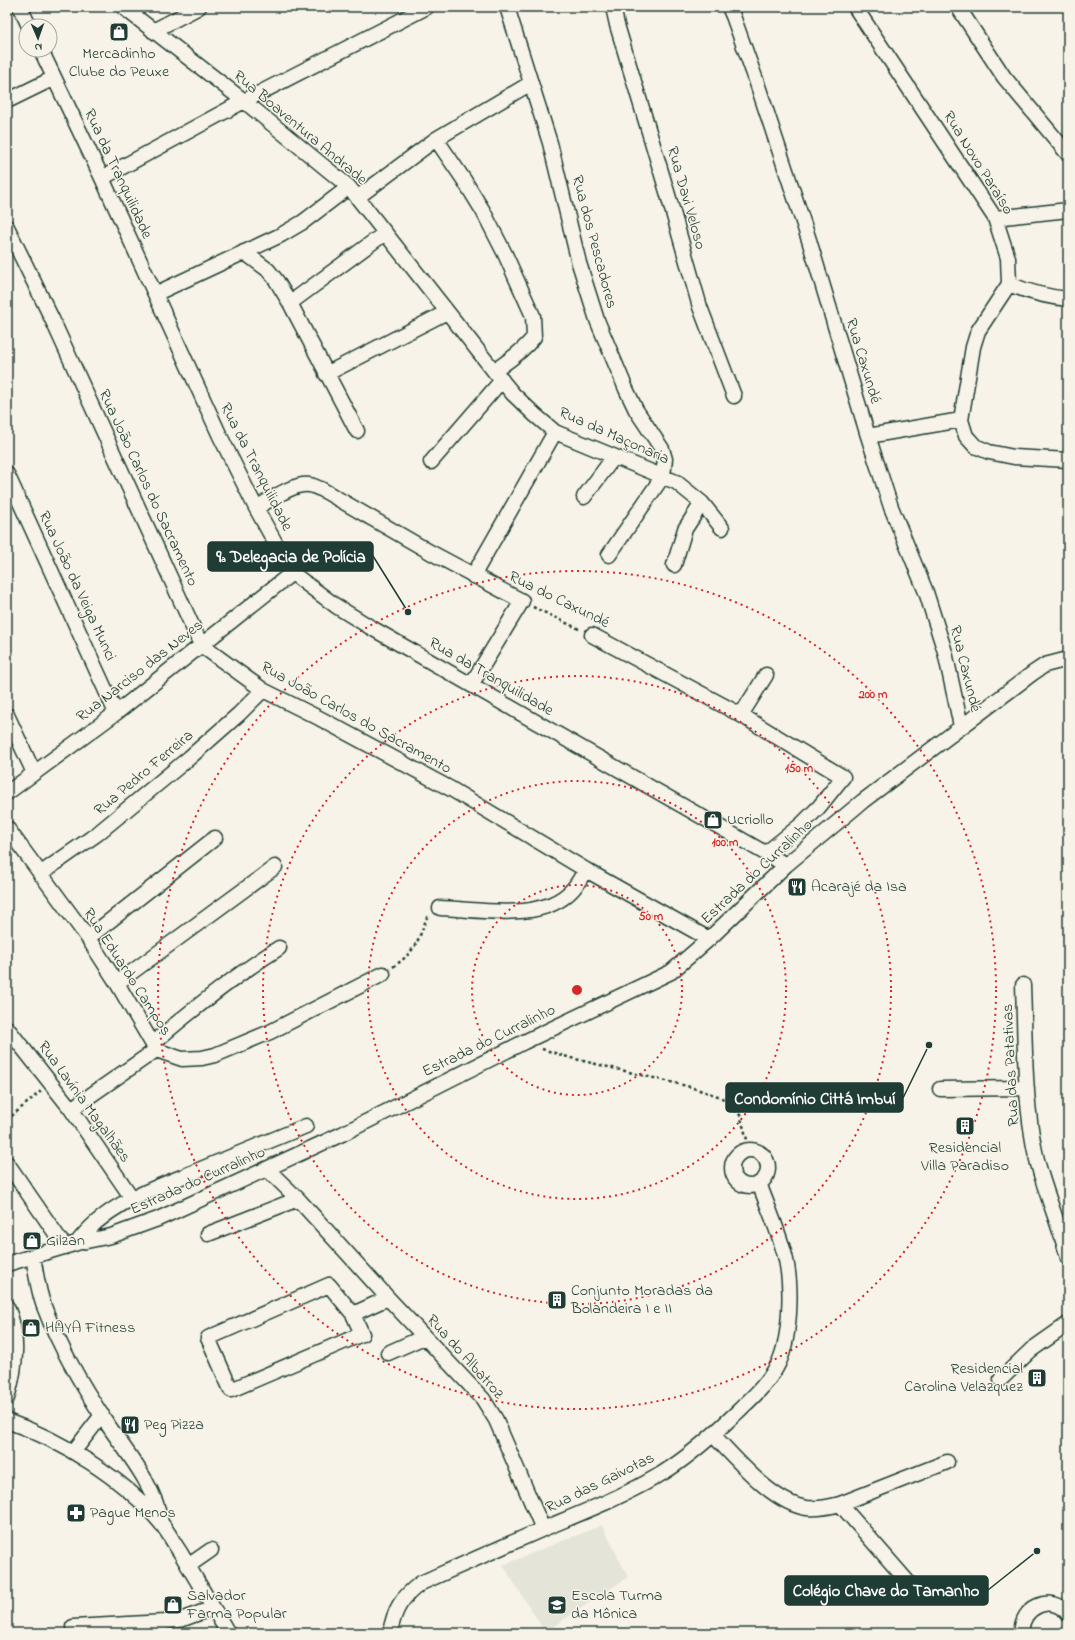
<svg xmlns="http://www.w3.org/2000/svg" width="1075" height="1640" font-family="'Indie Flower',sans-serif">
  <rect width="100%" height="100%" fill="#f7f3e8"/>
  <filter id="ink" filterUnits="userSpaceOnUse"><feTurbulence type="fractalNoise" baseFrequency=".025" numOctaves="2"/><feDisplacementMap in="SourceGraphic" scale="8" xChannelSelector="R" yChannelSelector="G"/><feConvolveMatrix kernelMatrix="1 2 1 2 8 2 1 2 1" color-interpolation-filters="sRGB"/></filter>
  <g filter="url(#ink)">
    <path fill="#e5e4d9" d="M602 1525 628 1577 545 1632 503 1565Z"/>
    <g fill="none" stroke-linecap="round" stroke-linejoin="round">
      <g stroke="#1f3d34" stroke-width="17">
        <path id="minor" d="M20 7 29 26
          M123 7 244 101 349 187 494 371 513 394 535 415 555 432 676 482 702 503 722 528
          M507 7 550 143 579 263 597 320 626 389 636 410 662 449 665 459 663 476 609 555
          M613 7 617 25 668 195 700 307 734 396
          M729 7 733 16 756 80 809 240 868 436 891 507 926 592 945 652 961 726
          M855 7 995 218 1008 258 1009 284 978 331 973 347 961 420 966 436 975 446 989 452 1014 457 1068 460
          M958 7 1004 77 1068 154
          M153 31 199 7
          M41 50 102 178 220 436 256 508 292 573 336 606 370 627 786 865
          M7 101 54 78
          M436 139 464 180 483 211 505 254 533 316 534 337C523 351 509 361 494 371
          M102 178 244 101 427 7
          M358 197 436 139 531 83
          M995 218 1068 210
          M7 227 52 319 201 645 263 690 319 718 451 789 586 870 709 939
          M244 252 268 270 276 280 290 303 357 431
          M1009 284C1028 292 1047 297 1068 299
          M155 294 281 235 303 222 349 187
          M290 303 385 233
          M326 374 447 312
          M868 436 961 420
          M431 462 502 380
          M7 474 116 713
          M584 497 614 457
          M256 508C269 501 293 483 309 485 313 485 317 488 321 489L430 552 522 601 471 685
          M674 565 685 529 702 503
          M473 576 555 432
          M592 635 741 715 843 777 819 807 802 824 766 853
          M7 715 34 773
          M741 715 766 675
          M7 793 116 713 292 573
          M7 828 88 938 117 983 156 1050 71 1109
          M40 874 97 834 189 758 239 714 263 690
          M440 908C479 909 542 923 572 890 578 884 581 876 586 870
          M88 938 215 838
          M117 983 275 867
          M1023 985C1025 1035 1024 1086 1032 1135 1038 1177 1057 1216 1068 1258
          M7 1028 71 1109 132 1198
          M153 1043C193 1009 234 976 279 948
          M156 1050 182 1059 202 1058 215 1055 270 1032 383 974
          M940 1089 1027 1088
          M732 1168a18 18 0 1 1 36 0a18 18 0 1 1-36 0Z
          M7 1163 65 1247
          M267 1169 298 1199 388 1298 483 1399 496 1420 543 1529 421 1583C402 1597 394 1609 390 1633
          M208 1234 298 1199
          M77 1243C107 1202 156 1188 201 1169 236 1155 271 1140 306 1126
          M33 1256C36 1273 38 1292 45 1309 60 1348 83 1387 106 1422 126 1452 155 1485 161 1522
          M7 1264 77 1243 111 1236 158 1219 342 1134 524 1042 671 972 709 939 786 865 863 801 1033 673 1045 665 1068 659
          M329 1285 353 1314 362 1334 231 1390 208 1338Z
          M7 1307C20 1336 16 1368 7 1398
          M353 1314 388 1298
          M388 1353 424 1337
          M1001 1379 1031 1350 1068 1324
          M7 1421C61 1440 123 1478 160 1522 168 1531 173 1542 180 1552 196 1579 212 1606 228 1633
          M713 1435C737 1459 772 1503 807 1508 818 1509 829 1507 840 1504L947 1462
          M74 1451 102 1415
          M840 1504 908 1582
          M543 1529C581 1513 620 1498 656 1477 684 1461 709 1439 732 1417 748 1402 765 1387 776 1368 791 1342 792 1288 786 1260 780 1234 768 1208 759 1183
          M188 1566 211 1550
          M73 1627 165 1622 183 1619 213 1608
          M1022 1633C1019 1608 1052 1592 1068 1614"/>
      </g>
      <path stroke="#1f3d34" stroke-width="2.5" stroke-dasharray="3 3" stroke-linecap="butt" d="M533 607 581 630
        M393 967C417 950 417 942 428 915
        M542 1049 571 1058 687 1086 721 1097 740 1115 750 1150
        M7 1120 41 1091"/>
      <use href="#minor" stroke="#f7f3e8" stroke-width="14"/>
    </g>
  </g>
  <g fill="none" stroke="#d62828" stroke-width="2" stroke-dasharray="2 4">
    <circle cx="577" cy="990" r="105"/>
    <circle cx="577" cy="990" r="209"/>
    <circle cx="577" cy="990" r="314"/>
    <circle cx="577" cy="990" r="419"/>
  </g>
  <defs>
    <g id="shop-square" transform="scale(1)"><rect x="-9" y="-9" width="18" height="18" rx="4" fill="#1f3d34" stroke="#f7f3e8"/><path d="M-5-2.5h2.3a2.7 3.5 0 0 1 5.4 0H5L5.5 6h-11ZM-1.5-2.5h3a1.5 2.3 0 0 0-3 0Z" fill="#fff"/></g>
    <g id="restaurant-square" transform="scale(1)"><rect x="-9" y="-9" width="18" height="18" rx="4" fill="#1f3d34" stroke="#f7f3e8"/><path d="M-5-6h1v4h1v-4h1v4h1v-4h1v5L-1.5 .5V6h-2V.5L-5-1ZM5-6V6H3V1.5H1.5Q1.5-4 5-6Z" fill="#fff"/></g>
    <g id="building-square" transform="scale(1)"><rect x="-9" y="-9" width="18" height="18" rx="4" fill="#1f3d34" stroke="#f7f3e8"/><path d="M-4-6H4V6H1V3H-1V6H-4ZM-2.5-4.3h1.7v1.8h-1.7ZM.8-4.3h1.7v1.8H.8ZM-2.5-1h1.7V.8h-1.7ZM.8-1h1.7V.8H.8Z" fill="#fff"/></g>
    <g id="pharmacy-square" transform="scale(1)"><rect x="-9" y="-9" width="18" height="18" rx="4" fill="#1f3d34" stroke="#f7f3e8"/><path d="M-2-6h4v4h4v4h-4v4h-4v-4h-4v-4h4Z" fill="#fff"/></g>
    <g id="school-square" transform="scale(1)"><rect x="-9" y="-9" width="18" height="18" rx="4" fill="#1f3d34" stroke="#f7f3e8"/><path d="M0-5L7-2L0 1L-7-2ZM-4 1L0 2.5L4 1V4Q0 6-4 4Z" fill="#fff"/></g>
  </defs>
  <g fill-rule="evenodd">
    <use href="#shop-square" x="119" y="32"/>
    <use href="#shop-square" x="713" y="820"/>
    <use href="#restaurant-square" x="797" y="887"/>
    <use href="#building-square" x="965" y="1126"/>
    <use href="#shop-square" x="32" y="1241"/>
    <use href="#building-square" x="557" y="1300"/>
    <use href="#shop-square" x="31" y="1328"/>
    <use href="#building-square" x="1037" y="1378"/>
    <use href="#restaurant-square" x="130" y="1425"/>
    <use href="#pharmacy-square" x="76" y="1513"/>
    <use href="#shop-square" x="173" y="1605"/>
    <use href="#school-square" x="557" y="1605"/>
  </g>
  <g text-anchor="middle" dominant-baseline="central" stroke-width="3" stroke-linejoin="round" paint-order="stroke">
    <g font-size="16" fill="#1f3d34" stroke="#f7f3e8" text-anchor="start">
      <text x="119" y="54" text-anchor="middle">Mercadinho<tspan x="119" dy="18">Clube do Peuxe</tspan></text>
      <text x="727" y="820">Ucriollo</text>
      <text x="811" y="887">Acarajé da Isa</text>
      <text x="965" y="1148" text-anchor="middle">Residencial<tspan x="965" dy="18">Villa Paradiso</tspan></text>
      <text x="46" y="1241">Gilzan</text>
      <text x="571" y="1291">Conjunto Moradas da<tspan x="571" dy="18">Bolandeira I e II</tspan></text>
      <text x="45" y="1328">HAYA Fitness</text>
      <text x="1023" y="1369" text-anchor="end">Residencial<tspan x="1023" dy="18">Carolina Velazquez</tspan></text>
      <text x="144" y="1425">Peg Pizza</text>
      <text x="90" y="1513">Pague Menos</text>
      <text x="187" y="1596">Salvador<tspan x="187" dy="18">Farma Popular</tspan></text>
      <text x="571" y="1596">Escola Turma<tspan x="571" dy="18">da Mônica</tspan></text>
    </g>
    <g font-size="16" fill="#1f3d34" stroke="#f7f3e8">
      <text transform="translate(300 128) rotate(40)">Rua Boaventura Andrade</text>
      <text transform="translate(978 163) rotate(58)">Rua Novo Paraíso</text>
      <text transform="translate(118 174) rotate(65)">Rua da Tranquilidade</text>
      <text transform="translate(686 198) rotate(74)">Rua Davi Veloso</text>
      <text transform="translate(594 242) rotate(75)">Rua dos Pescadores</text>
      <text transform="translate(863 361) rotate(73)">Rua Caxundé</text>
      <text transform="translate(614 436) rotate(24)">Rua da Maçonaria</text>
      <text transform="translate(256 467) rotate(63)">Rua da Tranquilidade</text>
      <text transform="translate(148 488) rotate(65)">Rua João Carlos do Sacramento</text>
      <text transform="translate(77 586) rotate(65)">Rua João da Veiga Munci</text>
      <text transform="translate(559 600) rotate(26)">Rua do Caxundé</text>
      <text transform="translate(965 669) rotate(76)">Rua Caxundé</text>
      <text transform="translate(140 671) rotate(-38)">Rua Narciso das Neves</text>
      <text transform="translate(491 677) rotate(30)">Rua da Tranquilidade</text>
      <text transform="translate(356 718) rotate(29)">Rua João Carlos do Sacramento</text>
      <text transform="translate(144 773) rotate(-40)">Rua Pedro Ferreira</text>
      <text transform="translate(757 872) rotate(-43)">Estrada do Curralinho</text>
      <text transform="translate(127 972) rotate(57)">Rua Eduardo Campos</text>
      <text transform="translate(489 1041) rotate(-26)">Estrada do Curralinho</text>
      <text transform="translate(1011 1065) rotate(-93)">Rua das Patativas</text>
      <text transform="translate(84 1102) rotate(54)">Rua Lavínia Magalhães</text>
      <text transform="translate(198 1181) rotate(-24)">Estrada do Curralinho</text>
      <text transform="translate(465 1357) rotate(48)">Rua do Albatroz</text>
      <text transform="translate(600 1483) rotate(-26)">Rua das Gaivotas</text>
    </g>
  </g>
  <circle cx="577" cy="990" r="6" fill="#d62828" stroke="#f7f3e8" stroke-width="2"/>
  <g font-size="12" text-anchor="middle" font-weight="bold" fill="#d62828" stroke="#f7f3e8" stroke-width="3" stroke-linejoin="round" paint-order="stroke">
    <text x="873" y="698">200 m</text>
    <text x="799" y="772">150 m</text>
    <text x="725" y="846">100 m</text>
    <text x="651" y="920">50 m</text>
  </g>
  <path fill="none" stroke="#1f3d34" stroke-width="1.5" d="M408 612L373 556M929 1045L903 1098M1037 1551L988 1590"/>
  <g fill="#1f3d34" stroke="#f7f3e8" stroke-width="1.5">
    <circle cx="408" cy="612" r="4"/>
    <circle cx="929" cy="1045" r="4"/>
    <circle cx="1037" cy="1551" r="4"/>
  </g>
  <g fill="#1f3d34" stroke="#1f3d34" stroke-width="1.5">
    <rect x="208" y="542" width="165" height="29" rx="4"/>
    <rect x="726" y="1083" width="177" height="29" rx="4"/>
    <rect x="785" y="1576" width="203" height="29" rx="4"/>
  </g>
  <g font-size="17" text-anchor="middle" font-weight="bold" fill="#fff">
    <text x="291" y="562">9ª Delegacia de Polícia</text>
    <text x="815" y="1104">Condomínio Cittá Imbuí</text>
    <text x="886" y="1596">Colégio Chave do Tamanho</text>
  </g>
  <rect width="1075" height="1640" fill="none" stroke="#f7f3e8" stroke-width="24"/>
  <rect x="12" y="12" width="1051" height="1616" fill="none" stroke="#1f3d34" stroke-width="1.5" filter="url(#ink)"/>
  <g transform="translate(38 38) rotate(178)"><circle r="19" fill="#f7f3e8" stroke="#a1aaa0"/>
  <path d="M0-3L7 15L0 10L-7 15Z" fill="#1f3d34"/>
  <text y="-6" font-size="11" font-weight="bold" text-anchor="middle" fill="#1f3d34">N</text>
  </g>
</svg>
